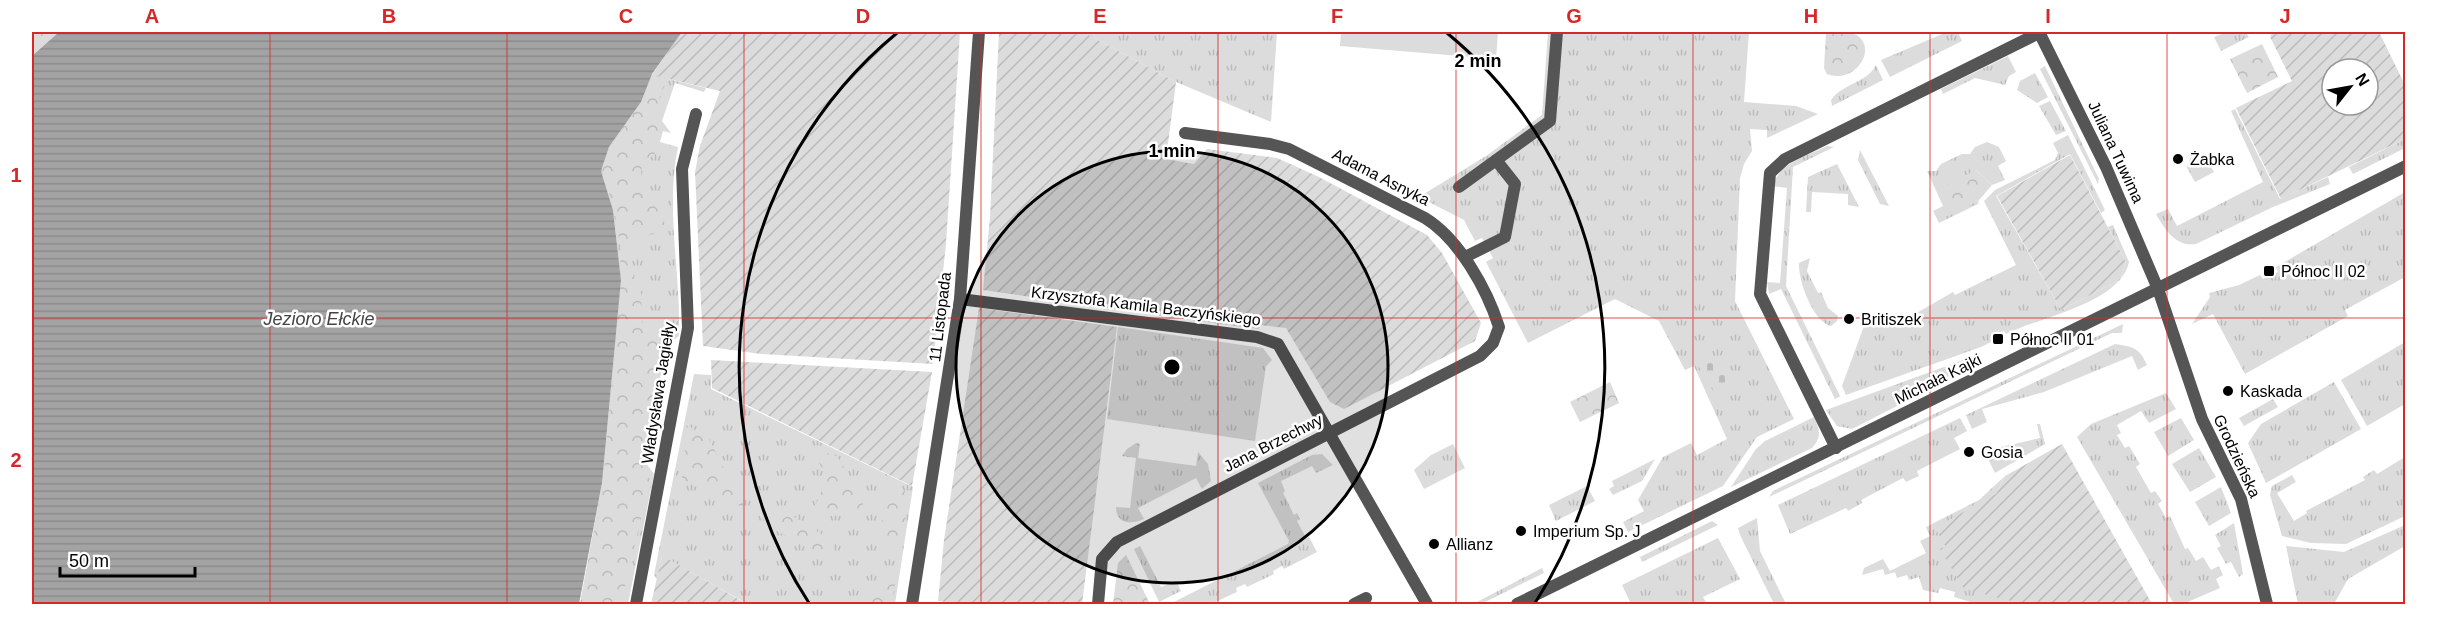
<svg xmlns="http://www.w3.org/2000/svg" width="2437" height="636" font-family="Arial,sans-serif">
  <defs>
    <pattern id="grass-tufts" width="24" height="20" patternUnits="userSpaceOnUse" patternTransform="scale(1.5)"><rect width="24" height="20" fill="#dcdcdc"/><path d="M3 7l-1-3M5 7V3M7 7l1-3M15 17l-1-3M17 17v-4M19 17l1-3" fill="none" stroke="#bbb"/></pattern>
    <pattern id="forest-crowns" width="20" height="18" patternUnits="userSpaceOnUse" patternTransform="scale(1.5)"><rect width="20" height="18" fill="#dcdcdc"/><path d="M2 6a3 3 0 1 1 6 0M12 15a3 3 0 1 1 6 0" fill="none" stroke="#bbb"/></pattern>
    <pattern id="cemetery-stones" width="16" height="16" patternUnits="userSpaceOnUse" patternTransform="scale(1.5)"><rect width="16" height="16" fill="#dcdcdc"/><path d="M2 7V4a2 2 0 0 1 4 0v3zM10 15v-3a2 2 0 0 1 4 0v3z" fill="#bbb"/></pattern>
    <pattern id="garden-furrows" width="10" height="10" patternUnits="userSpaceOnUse" patternTransform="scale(1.5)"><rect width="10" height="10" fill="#dcdcdc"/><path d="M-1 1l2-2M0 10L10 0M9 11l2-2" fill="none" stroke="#bbb"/></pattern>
    <pattern id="water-rules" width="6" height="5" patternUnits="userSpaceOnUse" patternTransform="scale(1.5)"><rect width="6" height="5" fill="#a3a3a3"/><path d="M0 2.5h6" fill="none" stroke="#8b8b8b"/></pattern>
  </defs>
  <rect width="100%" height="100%" fill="#fff"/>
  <path fill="url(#grass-tufts)" d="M1083 32H1277L1271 122 1176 82Z
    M1548 32H1749L1744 102 1796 106 1818 114 1767 138V130L1750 129 1752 151 1744 164 1740 178 1735 301 1794 419 1757 437 1723 486 1628 532 1623 522 1644 511 1638 500 1663 457 1691 443 1697 455 1727 439 1694 366 1685 370 1659 321 1615 299 1528 343 1486 262 1493 258 1482 238 1475 241 1464 220 1419 197 1486 156 1542 115Z
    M1947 32H1958L1962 41 1890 77 1881 60Z
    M2227 32H2246L2249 37 2221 51 2214 37Z
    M2008 56 2016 72 2009 76 2005 85 1975 78 1943 94 1941 89Z
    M1876 65 1883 80 1832 106 1831 100C1843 83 1867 83 1876 65Z
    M2045 66 2099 179 2098 184 2040 69Z
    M2035 73 2048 97 2037 103 2017 90 2020 81Z
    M651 75 706 88 704 92 675 83 662 121 671 133 663 131 660 142 678 147C665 208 681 273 679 336L667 345 643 459 654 474 628 604H580L602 483 621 280 613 210 601 171 609 147 641 102Z
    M2050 101 2066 131 2056 135 2039 106Z
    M2235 109 2280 199 2328 177 2330 184 2273 207 2196 244C2176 247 2165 230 2156 214L2168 209 2177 226 2263 182 2231 111Z
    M2068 135 2105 210 2101 213 2070 154 1996 196 2061 310 2120 280 2126 262 2108 227 2113 225 2129 262C2121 303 2037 318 2006 334L2004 331 1990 338 1991 342 1981 347 1846 395 1842 386 1864 326 1877 324 1891 318 1893 321 1905 314 1908 318 1953 292 1955 295 2016 265 1984 201 1995 190 2055 160 2058 153 2053 143Z
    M2405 139V148L2353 174 2349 167Z
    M1987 142 1999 147 2006 161 1998 166 2005 180 1992 185 1976 170 1952 213 1979 200 1978 204 1939 223 1933 211 1943 206 1927 171H1936L1941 164 1962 154H1970L1975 147Z
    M1827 146 1834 147 1793 167 1786 286 1840 396 1835 399 1781 289 1769 294 1767 282 1780 283 1787 188 1773 186C1779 163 1807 156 1827 146Z
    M1860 150 1889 206 1880 204 1858 160Z
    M2190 158 2209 164 2214 172 2195 182 2187 168Z
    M1837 164 1859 207 1848 205V194L1812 192 1811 212H1806L1808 177Z
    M2405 192V277L2345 310 2348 316 2245 374 2213 314 2192 324 2210 297 2209 293 2239 285 2260 275 2263 279 2278 272 2276 267Z
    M1810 258 1807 271 1818 293 1821 292 1828 308 1838 316 1837 321 1831 326C1813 322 1798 280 1799 263Z
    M2123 324 2122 333H2112L1769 497 1773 491Z
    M1118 327 1263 348 1272 360 1266 366 1255 441 1107 419Z
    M2405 342V404L2367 426 2341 380Z
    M2115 344C2133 347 2139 347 2147 365L2138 370 2132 356 2044 392 1982 409 1987 422 1972 429 1966 415Z
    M1974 356 1936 386 1852 429 1837 426 1826 410Z
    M694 374 711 375V389L913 487 895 604H748L662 556 657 579 654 575Z
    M2334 382 2361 429 2266 483 2248 443 2261 424Z
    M2166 393 2176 409 2149 423 2141 411 2117 425 2121 433 2117 435 2125 448 2129 446 2140 464 2136 467 2151 493 2155 491 2162 501 2158 504 2166 518 2170 516 2185 549 2188 548 2196 561 2203 557 2211 570 2219 566 2223 575 2216 579 2220 588 2183 604H2174L2077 437 2091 424Z
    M2273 399 2278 407 2244 426 2239 418Z
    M1814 417C1820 430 1822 437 1812 448L1731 487 1756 449 1765 441Z
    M1960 418 1967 431 1954 438 1960 449 1917 471 1919 476 1906 482 1903 478 1861 500 1862 503 1848 511 1846 508 1790 534 1778 505Z
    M2181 418 2194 440 2168 456 2154 432Z
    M2037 424H2040L2045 444 1995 473 1986 455 2001 447 2040 438Z
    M1136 443 1140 444 1138 458 1196 466 1198 452 1208 464 1211 481 1202 489 1196 478 1138 508 1144 519C1131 525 1116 524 1116 507L1130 508 1136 458 1122 456 1127 449Z
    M1453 444 1465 468 1424 489 1414 470 1431 455Z
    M2199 448 2216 477 2190 492 2172 464Z
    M1322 454 1333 465 1316 473 1312 466 1281 481 1285 491 1283 493 1294 515 1297 513 1300 519 1297 521 1306 538 1309 537 1317 552 1284 569 1282 566 1273 571 1274 574 1247 587 1245 584 1236 588 1237 592 1211 604H1170L1288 544 1289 541 1258 483 1312 455Z
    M2405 457V516L2346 544 2311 543 2282 536 2270 495 2272 486 2292 475 2296 482 2277 493 2294 521 2307 513 2306 511 2365 480 2363 477 2374 470 2377 474Z
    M1655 459 1642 481 1613 495 1609 489 1614 486 1612 481Z
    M2005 476 1996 494 1941 549 2026 604H1977L1954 597 1955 592 1940 588 1938 593 1923 590 1919 577 1909 580 1907 575 1897 578 1895 572 1885 575 1883 569 1862 575 1864 568 1883 559 1890 571 1926 553 1920 541 1930 536 1926 527 1979 500Z
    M1587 486 1595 501 1556 521 1549 505Z
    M2221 487 2231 513 2209 526 2195 502Z
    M1757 518 1760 551 1786 604H1774L1740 535 1738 528Z
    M1712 521 1718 525 1642 562 1640 557Z
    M2234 523 2243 574 2239 577 2231 562 2226 564 2217 548 2221 546 2215 535Z
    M2405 525V546L2348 579 2334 604H2298L2286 546 2344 552Z
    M1718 538 1740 579 1703 597 1707 604H1631L1622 585Z
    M1140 546 1161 587 1176 581 1181 591 1159 602 1134 549Z
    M1542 568 1544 573 1481 604H1473Z"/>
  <path fill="url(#forest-crowns)" d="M32 32H59L32 56Z
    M682 32 669 78 660 94 659 108 662 131 654 156 644 160C635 186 649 189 666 206L664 221 667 233 643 235 630 244 627 259 641 290 642 323 668 333 640 458 650 480 621 604H580L603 483 621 280 620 245 614 208 602 171 610 147 642 102 652 75Z
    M1826 32C1833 31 1844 30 1850 32 1883 43 1856 86 1827 74L1824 68Z
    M2262 44 2278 77 2247 93 2230 59Z
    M1976 170 1992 185 1979 200 1952 214 1940 188Z
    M1610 382 1619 403 1580 422 1570 402Z
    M687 425 709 439 724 469 743 489 746 499 741 506 720 500 682 479Z
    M821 451 837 456 863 501 862 515 818 516 815 507 828 475 817 461Z
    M892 484 905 491 908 500 902 541 891 543 881 533 883 503Z
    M782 509 834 542V553L823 556 802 545 766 525 760 512Z
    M1126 555 1150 604H1113L1118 563Z
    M887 571 896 577 892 604H870Z"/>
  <path fill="url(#cemetery-stones)" d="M1709 353 1730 382 1715 394 1696 362Z"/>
  <path fill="url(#garden-furrows)" fill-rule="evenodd" d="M682 32H960L946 244 933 364 761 354 703 346 695 172 700 146 720 91 652 75Z
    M999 32H1083L1176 82 1166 159 1194 164 1207 149 1277 158 1319 177 1427 235 1442 253 1481 323 1475 341 1344 409 1330 402 1286 328 1260 325 1259 329 1235 326 983 290 990 217Z
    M2272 32H2379L2405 85V139L2281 199 2236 108 2292 81 2270 37ZM2332 69H2368V105H2332Z
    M2070 155 2126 262 2120 280 2061 310 1997 196Z
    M979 308 1117 327 1082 604H962L938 601 944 540Z
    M711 360 932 372 912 486 712 388Z
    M2062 444 2152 604H2153H2023L1964 589 1940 549 1945 546 1935 528 1996 494 2005 476Z
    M662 556H663L747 604H651Z"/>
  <path fill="#dcdcdc" d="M1341 32H1498L1496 59 1340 46Z"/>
  <path fill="url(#water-rules)" d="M59 32H682L652 74 641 102 609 147 601 171 613 210 621 280 602 483 579 604H32V56Z"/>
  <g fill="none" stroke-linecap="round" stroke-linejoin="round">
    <path stroke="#555" stroke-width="12" d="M1459 187 1550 121 1557 32
      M1465 257 1505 237 1515 184 1496 160
      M2158 289 2202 419 2241 499 2267 604
      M960 299 1257 337 1278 344 1427 604
      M1836 448 1760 294 1770 173 1785 159 2041 32
      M636 604 688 328 682 169 696 114
      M1098 604 1102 559 1117 542 1480 356 1493 343 1499 327C1487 289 1459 239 1425 218L1289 149 1270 144 1185 133
      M1354 604 1366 598"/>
    <path stroke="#555" stroke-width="12" d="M2039 32 2106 167 2158 289
      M912 604 960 299 979 32
      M1517 604 2406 166"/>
  </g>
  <path fill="none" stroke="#d62828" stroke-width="1.5" stroke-opacity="0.55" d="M270 32V604M507 32V604M744 32V604M981 32V604M1218 32V604M1456 32V604M1693 32V604M1930 32V604M2167 32V604M32 318H2406"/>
  <circle cx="1172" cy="367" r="216" fill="#000" fill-opacity=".12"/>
  <g fill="none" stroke="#000" stroke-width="3">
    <circle cx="1172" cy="367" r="216"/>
    <path d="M809 603A433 433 0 0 1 897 33M1447 33A433 433 0 0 1 1535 603"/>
  </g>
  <g fill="#000" stroke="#fff" stroke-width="2">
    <circle cx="2178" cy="159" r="6"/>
    <rect x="2263" y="265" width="12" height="12" rx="3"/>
    <circle cx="1849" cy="319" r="6"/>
    <rect x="1992" y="333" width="12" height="12" rx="3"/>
    <circle cx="2228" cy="391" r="6"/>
    <circle cx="1969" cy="452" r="6"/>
    <circle cx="1521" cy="531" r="6"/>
    <circle cx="1434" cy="544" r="6"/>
  </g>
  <g text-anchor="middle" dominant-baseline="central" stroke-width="5" stroke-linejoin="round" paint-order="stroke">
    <g font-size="16" fill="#000" stroke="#fff">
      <text transform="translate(2116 152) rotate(65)">Juliana Tuwima</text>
      <text transform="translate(1381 177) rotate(27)">Adama Asnyka</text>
      <text transform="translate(1146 306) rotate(7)">Krzysztofa Kamila Baczyńskiego</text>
      <text transform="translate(940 317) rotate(-83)">11 Listopada</text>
      <text transform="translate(1938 379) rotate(-26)">Michała Kajki</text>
      <text transform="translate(658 393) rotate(-81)">Władysława Jagiełły</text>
      <text transform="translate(1273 443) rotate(-27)">Jana Brzechwy</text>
      <text transform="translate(2237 456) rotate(65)">Grodzieńska</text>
    </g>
    <g font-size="16" fill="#000" stroke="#fff" text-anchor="start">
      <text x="2190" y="159">Żabka</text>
      <text x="2281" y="271">Północ II 02</text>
      <text x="1861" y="319">Britiszek</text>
      <text x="2010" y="339">Północ II 01</text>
      <text x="2240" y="391">Kaskada</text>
      <text x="1981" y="452">Gosia</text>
      <text x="1533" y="531">Imperium Sp. J</text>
      <text x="1446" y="544">Allianz</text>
    </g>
    <g font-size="18" font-style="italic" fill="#444" stroke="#fff">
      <text x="319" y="319">Jezioro Ełckie</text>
    </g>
  </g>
  <circle cx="1172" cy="367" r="9" fill="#000" stroke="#fff" stroke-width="3"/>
  <g font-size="18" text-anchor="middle" font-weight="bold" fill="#000" stroke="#fff" stroke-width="5" stroke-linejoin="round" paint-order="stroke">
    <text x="1478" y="67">2 min</text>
    <text x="1172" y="157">1 min</text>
  </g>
  <rect width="2437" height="636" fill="none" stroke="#ffffff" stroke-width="66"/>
  <g transform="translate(2350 87) rotate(59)"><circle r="28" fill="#ffffff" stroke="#999999" stroke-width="1.5"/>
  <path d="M0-4.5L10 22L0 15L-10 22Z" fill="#000000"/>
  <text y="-9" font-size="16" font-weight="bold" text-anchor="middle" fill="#000000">N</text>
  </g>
  <path d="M60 567v9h135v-9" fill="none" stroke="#000000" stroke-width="3"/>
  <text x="69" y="567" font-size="18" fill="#000000" stroke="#ffffff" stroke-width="4.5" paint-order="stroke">50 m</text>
  <rect x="33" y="33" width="2371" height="570" fill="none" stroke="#d62828" stroke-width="2"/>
  <g font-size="20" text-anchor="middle" font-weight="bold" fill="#d62828">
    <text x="152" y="23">A</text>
    <text x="389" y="23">B</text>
    <text x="626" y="23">C</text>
    <text x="863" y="23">D</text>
    <text x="1100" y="23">E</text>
    <text x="1337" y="23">F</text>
    <text x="1574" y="23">G</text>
    <text x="1811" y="23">H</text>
    <text x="2048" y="23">I</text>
    <text x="2285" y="23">J</text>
    <text x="16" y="182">1</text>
    <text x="16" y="467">2</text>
  </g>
</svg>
